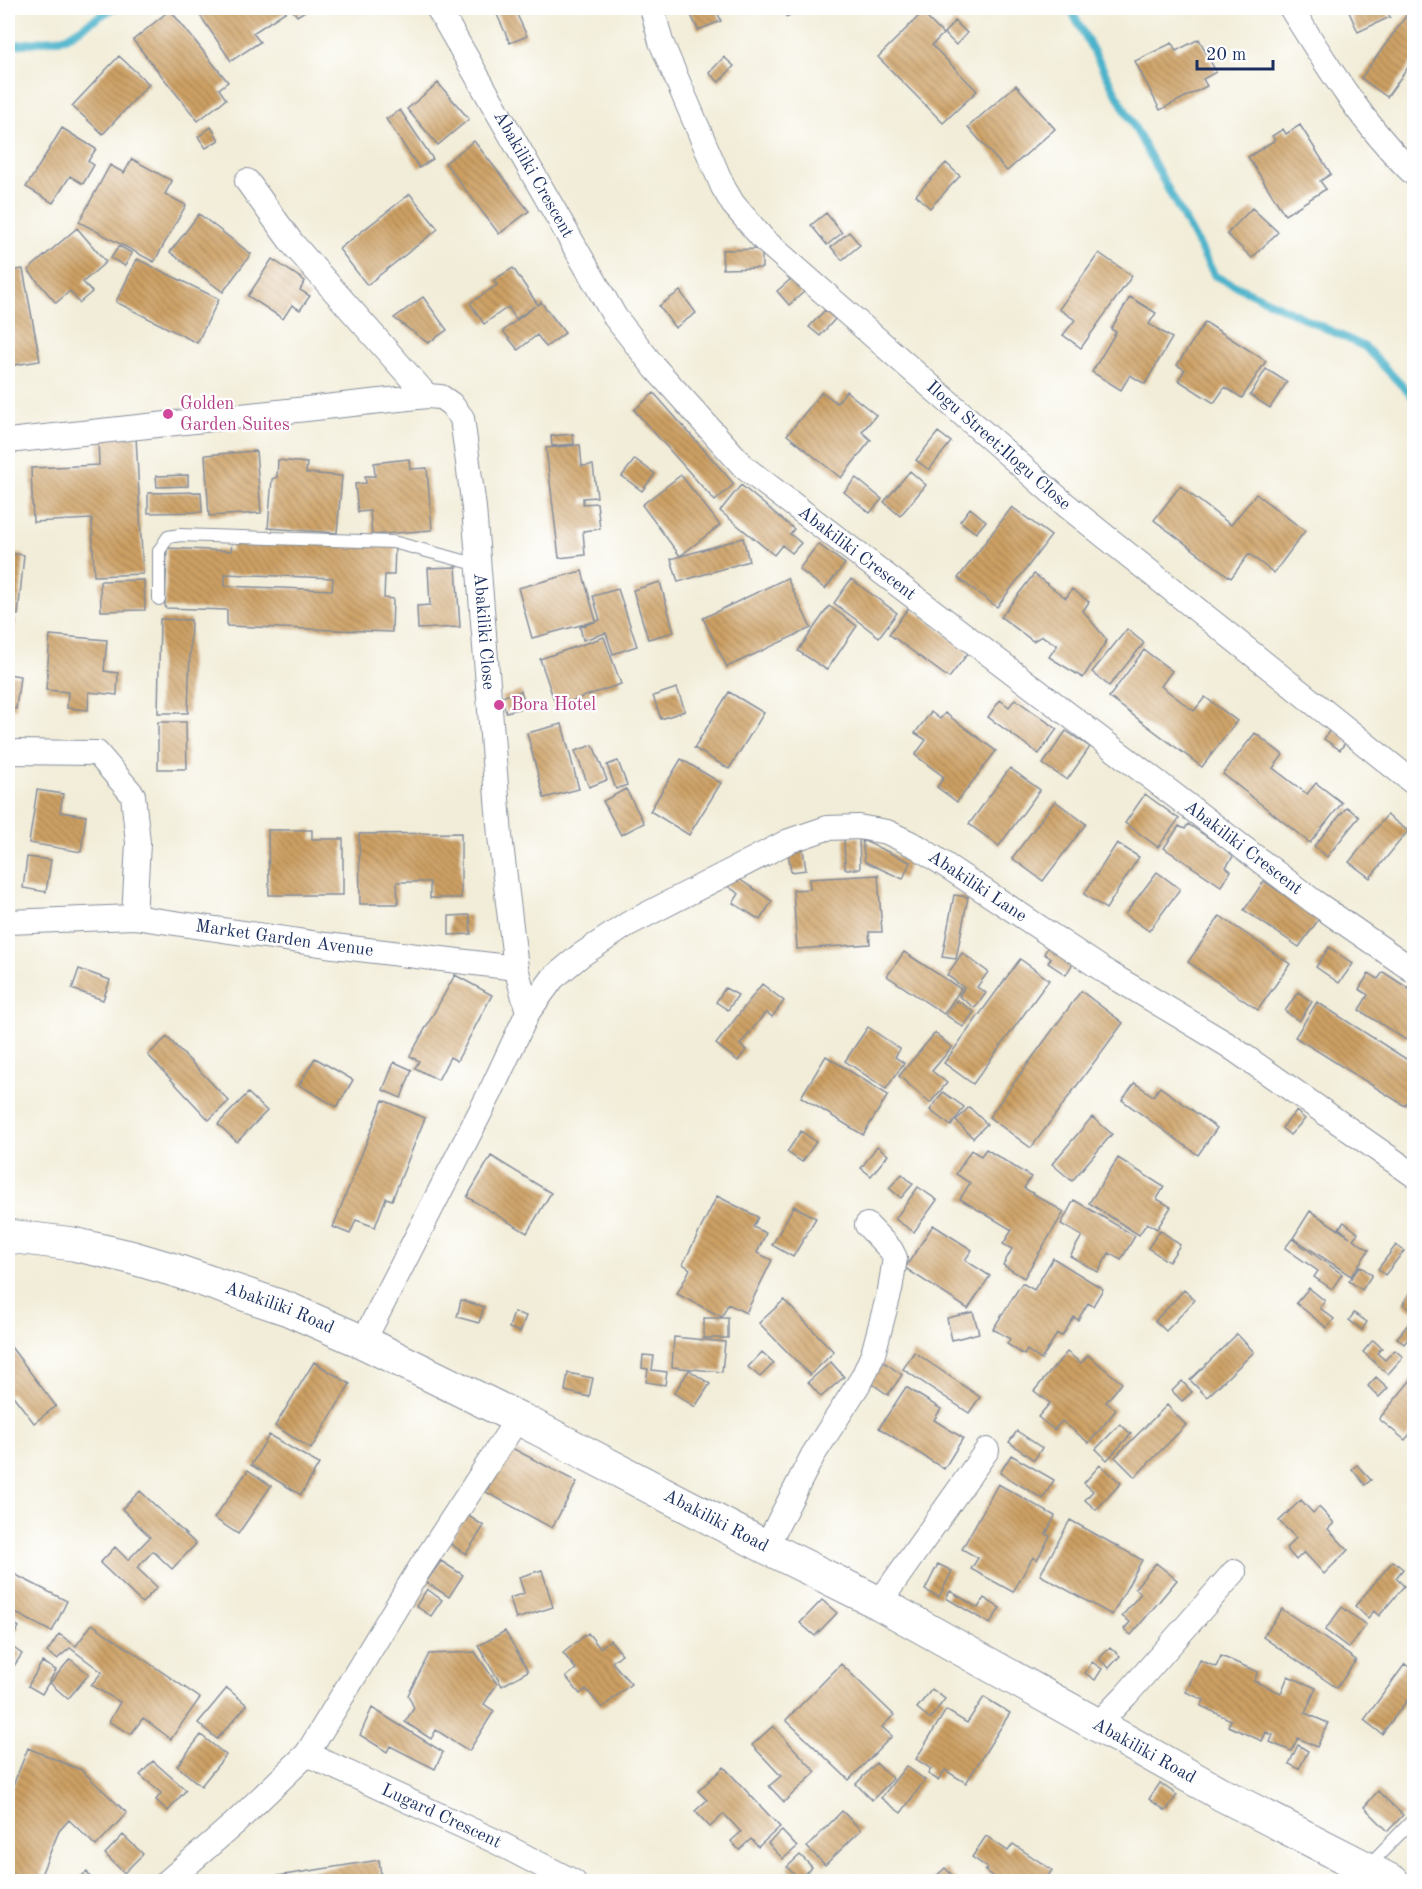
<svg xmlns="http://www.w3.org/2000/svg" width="1422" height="1889" font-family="'Old Standard TT',serif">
  <defs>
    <pattern id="building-back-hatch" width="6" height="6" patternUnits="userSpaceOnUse" patternTransform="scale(1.5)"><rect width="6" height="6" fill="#cda063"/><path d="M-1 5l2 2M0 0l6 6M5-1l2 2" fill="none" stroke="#a68355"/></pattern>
  </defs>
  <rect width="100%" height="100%" fill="#fff"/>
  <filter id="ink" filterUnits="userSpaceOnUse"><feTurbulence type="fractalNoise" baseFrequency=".0167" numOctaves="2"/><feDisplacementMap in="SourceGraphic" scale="12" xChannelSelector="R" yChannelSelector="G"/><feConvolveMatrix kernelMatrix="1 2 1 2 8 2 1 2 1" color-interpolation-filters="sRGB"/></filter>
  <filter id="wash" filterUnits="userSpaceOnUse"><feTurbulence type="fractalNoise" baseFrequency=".008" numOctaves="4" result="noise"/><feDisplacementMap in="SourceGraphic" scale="24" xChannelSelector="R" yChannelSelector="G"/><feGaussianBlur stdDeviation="1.35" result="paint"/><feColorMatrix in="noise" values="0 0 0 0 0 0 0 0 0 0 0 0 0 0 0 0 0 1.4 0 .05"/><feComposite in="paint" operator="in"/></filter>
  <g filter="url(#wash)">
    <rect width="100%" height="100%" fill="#f2edd8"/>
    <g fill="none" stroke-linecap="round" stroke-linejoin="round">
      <path stroke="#4cb3cb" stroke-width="8" d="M1070 8 1215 276 1365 347 1414 398
        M8 46 65 38 113 8"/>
    </g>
    <g id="blocks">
      <path fill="url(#building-back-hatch)" fill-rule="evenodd" d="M195 8H310L297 16 291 8 253 33 260 42 231 61Z
        M494 8H514L527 36 510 43Z
        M688 8H716L721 21 698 30Z
        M780 8H800L787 17Z
        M1359 8H1385L1390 17 1358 32 1349 12Z
        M1412 8H1414V59L1387 97 1361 78Z
        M170 10 228 82 219 89 226 99 198 121 133 40Z
        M922 13 943 34 932 45 977 91 943 123 878 57Z
        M955 21 967 33 956 45 944 33Z
        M1199 39 1216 72 1203 79 1207 86 1160 110 1135 61 1172 43 1176 51Z
        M119 56 149 84 103 134 72 106Z
        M724 57 734 66 719 82 709 73Z
        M438 83 469 119 438 145 407 109Z
        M1016 85 1055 129 1007 171 968 127Z
        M400 110 433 159 419 168 386 119Z
        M1300 125 1331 174 1320 181 1326 189 1285 215 1248 157 1275 140 1272 136 1283 129 1286 134Z
        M211 127 219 140 206 148 198 137Z
        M62 128 96 149 88 161 94 165 83 184 70 176 53 203 26 187Z
        M474 141 529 211 499 234 445 163Z
        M132 159 172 181 165 194 186 205 154 262 79 222 110 165 124 173Z
        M946 163 960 176 930 208 916 195Z
        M410 194 438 229 367 285 339 249Z
        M1252 208 1278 232 1252 258 1227 234Z
        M826 213 842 233 827 245 811 225Z
        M199 214 251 254 223 292 170 252Z
        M77 228 106 262 83 282 92 292 79 303 70 291 56 303 28 270Z
        M849 232 860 245 842 260 831 247Z
        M119 246 132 253 125 266 111 258Z
        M762 249V268L723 269 722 250Z
        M1099 253 1132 276 1081 348 1063 335 1075 320 1059 309Z
        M137 259 219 299 197 343 116 302Z
        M272 259 305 281 300 290 310 296 300 310 292 305 283 319 248 296Z
        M513 268 538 305 541 302 565 333 546 347 537 335 518 350 503 331 535 306 516 319 508 307 484 324 470 303 497 285 494 280Z
        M23 269 40 361 8 366V271Z
        M792 278 804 292 789 305 777 291Z
        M680 291 696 313 675 328 659 306Z
        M423 297 447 330 428 343 394 318Z
        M1130 297 1156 313 1149 324 1172 338 1145 384 1130 375 1121 390 1092 372 1116 332 1111 329Z
        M825 310 835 319 820 336 809 327Z
        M1205 322 1266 361 1242 398 1225 387 1214 403 1178 380 1185 370 1177 365Z
        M1266 369 1287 382 1270 408 1250 395Z
        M846 391 876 415 862 432 871 440 841 478 787 435 822 392 837 403Z
        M654 393 734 484 715 501 634 410Z
        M938 432 951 442 929 470 916 460Z
        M573 434 574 444 552 446 551 436Z
        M136 436 143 574 94 576 92 519 33 522 31 468 99 465 98 438Z
        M580 445 582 466 593 465 597 497 583 498V504L597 503 600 529 583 531 585 555 559 558 546 448Z
        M256 451 261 513 209 516 205 455Z
        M409 459 410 469 427 468 432 530 372 535 370 511 358 512 355 484 366 483 365 476H375L374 463Z
        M635 459 655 474 642 491 622 476Z
        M278 460 307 463 306 473 342 476 337 533 268 528 272 479 277 477Z
        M910 471 926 485 900 516 884 502Z
        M188 475V486L157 487 156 476Z
        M681 475 720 525 680 556 642 505Z
        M856 478 882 499 870 513 844 492Z
        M741 485 794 529 790 534 801 543 792 553 782 545 774 555 720 511Z
        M1180 486 1231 525 1256 494 1305 531 1274 573 1249 554 1231 578 1154 520Z
        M201 492 202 512 148 513V493Z
        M1012 507 1051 536 997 607 958 578Z
        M970 508 986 521 976 533 960 521Z
        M743 538 749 561 678 582 671 559Z
        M232 540 395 546 394 575H385L384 598 393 599 392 632 227 626V610L165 608 167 548 231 551ZM225 574 333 578 332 590 225 586Z
        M818 544 845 564 825 589 799 569Z
        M8 553 24 555 18 615 8 614Z
        M456 567 460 627 418 629 417 606 430 605 428 568Z
        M582 571 596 621 532 638 518 588Z
        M1034 574 1066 598 1072 589 1089 602 1083 611 1107 640 1083 678 1049 657 1057 645 1042 636 1033 641 1001 617Z
        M787 578 811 628 727 667 703 618Z
        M851 579 897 613 879 637 834 603Z
        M144 580 145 610 101 611 100 581Z
        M660 582 674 632 648 639 633 590Z
        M618 589 637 646 613 654 606 633 583 640 580 627 600 620 593 596Z
        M829 606 857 626 827 670 798 651Z
        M909 607 969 652 949 678 889 634Z
        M8 619 16 621 8 656Z
        M160 619 191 620 188 713H158Z
        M1127 629 1144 643 1109 686 1092 672Z
        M50 635 107 640 104 671 118 673 117 695 89 692 88 710 67 708 68 692 46 690Z
        M604 637 621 684 556 706 540 659Z
        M1144 650 1172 671 1161 686 1194 711 1205 697 1237 721 1202 767 1109 697Z
        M8 674 20 676 16 709 8 707Z
        M677 688 685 711 661 719 653 696Z
        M521 691 526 707 506 712 501 697Z
        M729 692 764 713 729 769 694 748Z
        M1015 699 1057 729 1039 754 988 717 1000 700 1009 707Z
        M931 712 940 719 945 713 996 751 957 802 937 787 944 777 915 755 926 740 915 733Z
        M158 722H186L187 769H158Z
        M562 724 579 789 544 798 527 733Z
        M1331 728 1348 739 1340 750 1324 739Z
        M1066 731 1090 747 1067 780 1043 764Z
        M1255 733 1283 755 1273 768 1307 794 1316 783 1342 803 1310 843 1223 774Z
        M593 745 607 780 589 787 575 751Z
        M681 759 721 783 689 835 650 811Z
        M618 761 627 785 616 789 607 765Z
        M1010 768 1040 790 999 846 969 824Z
        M626 789 644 823 621 835 603 801Z
        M37 790 63 794 60 812 86 816 81 852 29 843Z
        M1145 794 1179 819 1158 847 1125 823Z
        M1055 801 1086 824 1043 881 1012 858Z
        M1347 807 1359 817 1327 857 1314 846Z
        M1387 815 1408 831 1370 878 1349 862Z
        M1188 824 1234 855 1226 867 1231 871 1221 886 1164 848 1179 826 1185 829Z
        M268 830H312V839H343V895H269Z
        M461 833V898H430V882H397L398 904H360L359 834Z
        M859 837 860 869H845L844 838Z
        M862 840 910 862 903 879 865 862Z
        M802 842 806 870 791 872 787 845Z
        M1117 843 1139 857 1106 909 1084 894Z
        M8 852H11L9 879H8Z
        M27 857 51 860 46 892 23 888Z
        M1157 872 1180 889 1149 931 1125 914Z
        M733 875 772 901 760 920 733 903 739 894 726 885Z
        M878 875 882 932H869L870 944 797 949 793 890 810 889 809 879Z
        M1264 881 1319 919 1299 947 1244 910Z
        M954 895 968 897 956 959 942 957Z
        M1414 905V921L1407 916Z
        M470 915 471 934 449 935V916Z
        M1220 916 1290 964 1258 1010 1188 962Z
        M1049 945 1074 961 1066 975 1048 963 1051 958 1044 954Z
        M1329 947 1353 964 1339 983 1316 967Z
        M904 952 961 989 944 1014 887 976Z
        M962 953 988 972 977 987 986 993 975 1008 959 996 964 988 947 975Z
        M1020 959 1049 980 973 1084 944 1063Z
        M79 969 110 980 103 1000 72 989Z
        M1383 972 1414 992V1028L1406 1040 1359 1010 1368 995 1359 989 1369 973 1378 979Z
        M455 975 492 995 457 1061 450 1057 438 1080 415 1068 419 1061 410 1056Z
        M762 984 784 1001 772 1017 766 1012 740 1045 746 1050 738 1061 716 1044Z
        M725 988 738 995 728 1010 716 1002Z
        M1081 991 1123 1023 1031 1148 989 1117Z
        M1298 992 1312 1002 1299 1021 1285 1011Z
        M957 1000 974 1012 963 1027 946 1015Z
        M1317 1002 1414 1064V1090L1405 1106 1295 1037Z
        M868 1027 900 1049 895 1057 904 1063 886 1089 845 1061Z
        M935 1033 952 1047 932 1071 947 1083 930 1103 899 1076Z
        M167 1037 229 1101 209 1120 148 1055Z
        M826 1056 888 1095 863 1135 801 1097Z
        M315 1058 353 1080 337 1107 299 1085Z
        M394 1062 412 1070 401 1098 383 1090Z
        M1135 1083 1153 1096 1160 1087 1217 1128 1198 1155 1122 1100Z
        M943 1092 964 1107 951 1126 930 1110Z
        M248 1093 267 1111 237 1142 218 1124Z
        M383 1100 425 1118 392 1200 386 1198 375 1227 356 1220 350 1234 333 1227Z
        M969 1107 987 1124 973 1138 956 1121Z
        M1296 1111 1305 1119 1290 1135 1282 1128Z
        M1092 1117 1112 1134 1072 1181 1052 1164Z
        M801 1131 816 1142 802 1162 787 1152Z
        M877 1146 888 1155 871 1176 861 1168Z
        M986 1149 1031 1177 1024 1188 1064 1212 1024 1278 1003 1265 1012 1249 1003 1244 1012 1230 960 1199 970 1183 956 1174 971 1150 981 1156Z
        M491 1156 551 1193 527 1233 467 1197Z
        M1118 1158 1164 1187 1157 1199 1171 1207 1157 1229 1147 1223 1139 1235 1089 1203Z
        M902 1174 913 1184 901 1198 889 1188Z
        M918 1187 937 1200 914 1232 895 1219Z
        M717 1196 758 1217 753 1227 766 1233 757 1253 772 1260 746 1313 728 1304 722 1317 677 1294 690 1269 683 1264Z
        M1074 1200 1135 1236 1121 1260 1109 1253 1098 1272 1070 1256 1082 1236 1061 1224Z
        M794 1206 816 1218 793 1257 772 1245Z
        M1310 1211 1350 1237 1339 1228 1344 1222 1358 1233 1353 1239 1369 1250 1351 1276 1293 1238Z
        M933 1225 972 1250 965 1260 990 1276 968 1309 905 1268Z
        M1160 1230 1180 1245 1169 1262 1148 1248Z
        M1292 1239 1342 1274 1332 1289 1314 1277 1318 1271 1285 1248Z
        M1396 1245 1404 1251 1385 1275 1378 1269Z
        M1053 1258 1103 1289 1093 1306 1088 1303 1078 1320 1074 1317 1062 1336 1057 1334 1041 1360 1027 1350 1024 1355 1007 1344 1010 1339 993 1329 1022 1283 1034 1290Z
        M1360 1266 1372 1275 1362 1290 1349 1281Z
        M1414 1285V1312L1403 1304Z
        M1309 1288 1325 1301 1320 1308 1334 1319 1327 1328 1296 1303Z
        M1184 1290 1195 1300 1166 1331 1155 1321Z
        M461 1300 484 1307 479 1323 457 1317Z
        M784 1300 834 1352 810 1375 759 1323Z
        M514 1312 526 1316 520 1332 509 1328Z
        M973 1312 979 1333 952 1340 947 1318Z
        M1354 1313 1367 1322 1362 1330 1349 1320Z
        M1414 1317V1342L1409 1338 1404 1344 1397 1338Z
        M704 1318H728V1338H704Z
        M1237 1334 1254 1352 1207 1397 1190 1380Z
        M674 1337 725 1342 722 1372 672 1367Z
        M1373 1340 1382 1348 1377 1353 1385 1360 1395 1350 1403 1357 1388 1374 1363 1352Z
        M8 1343 56 1406 34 1423 11 1393 8 1395Z
        M762 1352 774 1363 760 1377 748 1367Z
        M914 1352 980 1397 969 1413 903 1369Z
        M1067 1352 1081 1363 1088 1355 1122 1383 1106 1402 1116 1410 1089 1443 1062 1421 1054 1430 1038 1417 1050 1403 1034 1391Z
        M643 1355 654 1356 652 1370 667 1372 665 1385 646 1382 648 1369 642 1368Z
        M314 1362 350 1384 311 1449 275 1426Z
        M831 1362 844 1377 821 1397 808 1382Z
        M884 1362 902 1375 888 1395 870 1382Z
        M689 1370 710 1384 695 1407 674 1393Z
        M568 1373 593 1378 589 1397 565 1391Z
        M1414 1376V1429L1405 1440 1379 1419Z
        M1376 1377 1388 1388 1379 1397 1368 1386Z
        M1182 1381 1192 1392 1182 1401 1172 1391Z
        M906 1387 941 1409 934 1420 963 1438 944 1469 879 1428Z
        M1167 1405 1186 1425 1135 1477 1115 1457Z
        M1120 1424 1131 1434 1107 1460 1096 1449Z
        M1017 1431 1042 1448 1034 1460 1009 1442Z
        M269 1435 319 1464 301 1495 251 1465Z
        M510 1447 577 1482 552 1528 486 1492Z
        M1011 1455 1054 1480 1043 1499 1000 1473Z
        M1100 1465 1121 1483 1096 1510 1085 1500 1093 1491 1084 1483Z
        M1357 1465 1371 1480 1365 1485 1352 1469Z
        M248 1470 271 1486 238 1534 214 1518Z
        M998 1484 1055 1516 1046 1534 1050 1536 1037 1560 1033 1557 1013 1592 971 1569 978 1558 962 1549Z
        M140 1491 196 1544 172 1569 153 1551 137 1568 157 1587 142 1603 100 1563 115 1547 128 1560 150 1537 122 1509Z
        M1301 1500 1313 1513 1319 1507 1334 1523 1328 1529 1348 1550 1324 1574 1304 1552 1296 1560 1286 1548 1296 1538 1279 1521Z
        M467 1515 484 1526 466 1554 449 1543Z
        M1070 1520 1142 1560 1112 1615 1040 1575Z
        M441 1561 463 1575 449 1597 426 1582Z
        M1393 1561 1403 1569 1396 1578 1404 1586 1379 1616 1374 1611 1368 1618 1355 1606Z
        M1156 1563 1177 1580 1131 1635 1124 1629 1130 1622 1122 1616 1141 1593 1135 1588Z
        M938 1564 952 1571 939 1597 925 1590Z
        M542 1570 553 1607 516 1619 510 1598 524 1593 519 1577Z
        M8 1571 67 1601 52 1632 8 1609Z
        M427 1589 442 1600 431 1616 416 1606Z
        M950 1591 978 1608 984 1598 1000 1608 990 1624 946 1598Z
        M822 1600 837 1613 815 1636 800 1623Z
        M1342 1607 1366 1625 1349 1648 1325 1630Z
        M1282 1609 1356 1660 1337 1688 1263 1637Z
        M8 1618 19 1627 8 1643Z
        M92 1624 200 1698 171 1739 143 1718 131 1734 109 1722 120 1702 91 1685 102 1672 70 1648 57 1659 47 1652 59 1634 76 1646Z
        M505 1631 528 1671 502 1686 478 1646Z
        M588 1633 600 1648 610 1640 622 1654 612 1662 631 1684 602 1708 586 1689 580 1694 566 1677 576 1669 563 1653Z
        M8 1644 22 1654 10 1672 8 1670Z
        M1110 1647 1120 1656 1109 1668 1099 1659Z
        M475 1652 497 1684 484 1704 494 1711 469 1751 436 1730 431 1739 405 1722 414 1708 408 1695 429 1654Z
        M1221 1656 1258 1672 1254 1681 1281 1693 1288 1676 1316 1688 1305 1713 1328 1723 1317 1747 1298 1738 1291 1751 1270 1742 1273 1735 1266 1732 1262 1741 1228 1726 1231 1720 1201 1706 1204 1700 1186 1692 1200 1660 1216 1667Z
        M70 1659 89 1674 68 1699 50 1683Z
        M42 1662 56 1670 42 1694 28 1686Z
        M1092 1662 1102 1669 1095 1680 1085 1673Z
        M841 1664 894 1715 882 1727 892 1736 849 1780 786 1720Z
        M1405 1664 1414 1671V1691L1382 1734 1364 1720Z
        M227 1688 247 1705 217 1739 198 1723Z
        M932 1689 945 1699 930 1719 917 1708Z
        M984 1697 1010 1713 966 1783 945 1770 938 1780 928 1774 931 1769 916 1759 946 1710 967 1723Z
        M372 1708 443 1752 435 1769 390 1746 387 1752 360 1735Z
        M773 1726 816 1772 784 1802 769 1786 781 1776 752 1745Z
        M201 1735 226 1755 201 1786 177 1766Z
        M1298 1745 1308 1751 1299 1769 1289 1764Z
        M28 1748 81 1770 127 1813 96 1846 69 1820 59 1831 38 1882H29L8 1872V1798Z
        M153 1761 186 1790 168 1811 156 1800 161 1793 140 1775Z
        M876 1763 893 1779 872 1800 856 1784Z
        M906 1766 925 1780 901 1813 881 1798Z
        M724 1767 780 1827 758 1847 751 1839 739 1850 731 1841 741 1832 724 1814 710 1827 695 1811 707 1800 698 1791Z
        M1160 1783 1177 1795 1166 1811 1149 1799Z
        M1378 1791 1403 1815 1388 1831 1364 1807Z
        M842 1811 861 1830 825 1865 807 1847Z
        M782 1831 797 1847 783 1859 768 1843Z
        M123 1835 143 1854 124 1873 105 1854Z
        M986 1836 1008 1851 1013 1844 1052 1870 1044 1882H1001L985 1871 988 1868 972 1857Z
        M800 1855 812 1867 798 1879 787 1867Z
        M379 1860 382 1882H265V1878Z
        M945 1868 959 1882H930Z
        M87 1872 93 1882H73Z"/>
    </g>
  </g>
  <g filter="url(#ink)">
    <use href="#blocks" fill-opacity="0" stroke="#868e9b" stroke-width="1.5"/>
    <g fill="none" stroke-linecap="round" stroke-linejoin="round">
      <g stroke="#868e9b" stroke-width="14">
        <path id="service" d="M159 599V551L168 537 180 535 393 542 479 565
          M1367 1867 1414 1819"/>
      </g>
      <g stroke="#868e9b" stroke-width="26">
        <g id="minor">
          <path id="s1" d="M438 8 615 317 655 368 745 468 1313 901 1414 971"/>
          <path id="s2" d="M652 8 661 42 723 187 733 204 764 240 1066 505 1414 783"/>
          <path d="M1291 8C1325 63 1367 130 1414 174"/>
          <path d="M247 181 292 243 427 396"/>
          <path id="s3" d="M8 441 427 396 441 397 451 404 462 418 474 508 500 836 516 968"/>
          <path d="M8 752 97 753 133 795 138 843 134 917"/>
          <path id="s4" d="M8 922 134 917 326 945 516 968 528 1012"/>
          <path id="s5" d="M363 1342 491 1091 528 1012 553 978 581 955 628 924 789 841 827 828 858 827 887 832 918 847 1108 973 1228 1045 1414 1175"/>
          <path d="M766 1547 813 1455 863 1377 873 1354 890 1290 895 1258 891 1250 867 1225"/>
          <path d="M879 1603 987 1450"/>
          <path d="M1097 1725 1126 1695 1234 1572"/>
          <path id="s6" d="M307 1754 495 1841 574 1882"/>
          <path d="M167 1882 235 1823 307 1754 417 1573 518 1418"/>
        </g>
      </g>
      <g stroke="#868e9b" stroke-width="35">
        <g id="secondary">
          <path id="s7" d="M8 1236 73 1244 130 1257 174 1270 288 1309 363 1342 518 1418 766 1547 879 1603 1223 1795 1393 1882"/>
        </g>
      </g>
      <use href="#service" stroke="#fff" stroke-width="12"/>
      <use href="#minor" stroke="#fff" stroke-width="24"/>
      <use href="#secondary" stroke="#fff" stroke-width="33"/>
    </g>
  </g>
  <g fill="#d1479c" stroke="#fff" stroke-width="2">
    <circle cx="168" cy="414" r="6"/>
    <circle cx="499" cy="705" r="6"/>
  </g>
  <g text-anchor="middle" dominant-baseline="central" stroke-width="4.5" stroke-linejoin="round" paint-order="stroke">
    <g font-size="18" fill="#1b2f5e" stroke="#fff">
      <text stroke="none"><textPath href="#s1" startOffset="192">Abakiliki Crescent</textPath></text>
      <text stroke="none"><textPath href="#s2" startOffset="572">Ilogu Street;Ilogu Close</textPath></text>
      <text stroke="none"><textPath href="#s1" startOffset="696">Abakiliki Crescent</textPath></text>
      <text stroke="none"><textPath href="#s3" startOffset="680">Abakiliki Close</textPath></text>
      <text stroke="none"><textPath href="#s1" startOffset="1182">Abakiliki Crescent</textPath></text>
      <text stroke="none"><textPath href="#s5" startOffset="891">Abakiliki Lane</textPath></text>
      <text stroke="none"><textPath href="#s4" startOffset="278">Market Garden Avenue</textPath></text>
      <text stroke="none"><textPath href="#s7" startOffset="282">Abakiliki Road</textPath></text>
      <text stroke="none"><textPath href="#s7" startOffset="768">Abakiliki Road</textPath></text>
      <text stroke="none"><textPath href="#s7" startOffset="1254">Abakiliki Road</textPath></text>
      <text stroke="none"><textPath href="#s6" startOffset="148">Lugard Crescent</textPath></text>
    </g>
    <g font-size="18" fill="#b23c85" stroke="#fff" text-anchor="start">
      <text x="180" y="404">Golden<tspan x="180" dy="21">Garden Suites</tspan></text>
      <text x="511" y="705">Bora Hotel</text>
    </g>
  </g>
  <rect width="1422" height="1889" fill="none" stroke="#fff" stroke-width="30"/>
  <path d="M1197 60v9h76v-9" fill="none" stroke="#1b2f5e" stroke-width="3"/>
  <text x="1206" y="60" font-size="18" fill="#1b2f5e" stroke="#ffffff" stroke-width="4.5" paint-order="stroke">20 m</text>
</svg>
